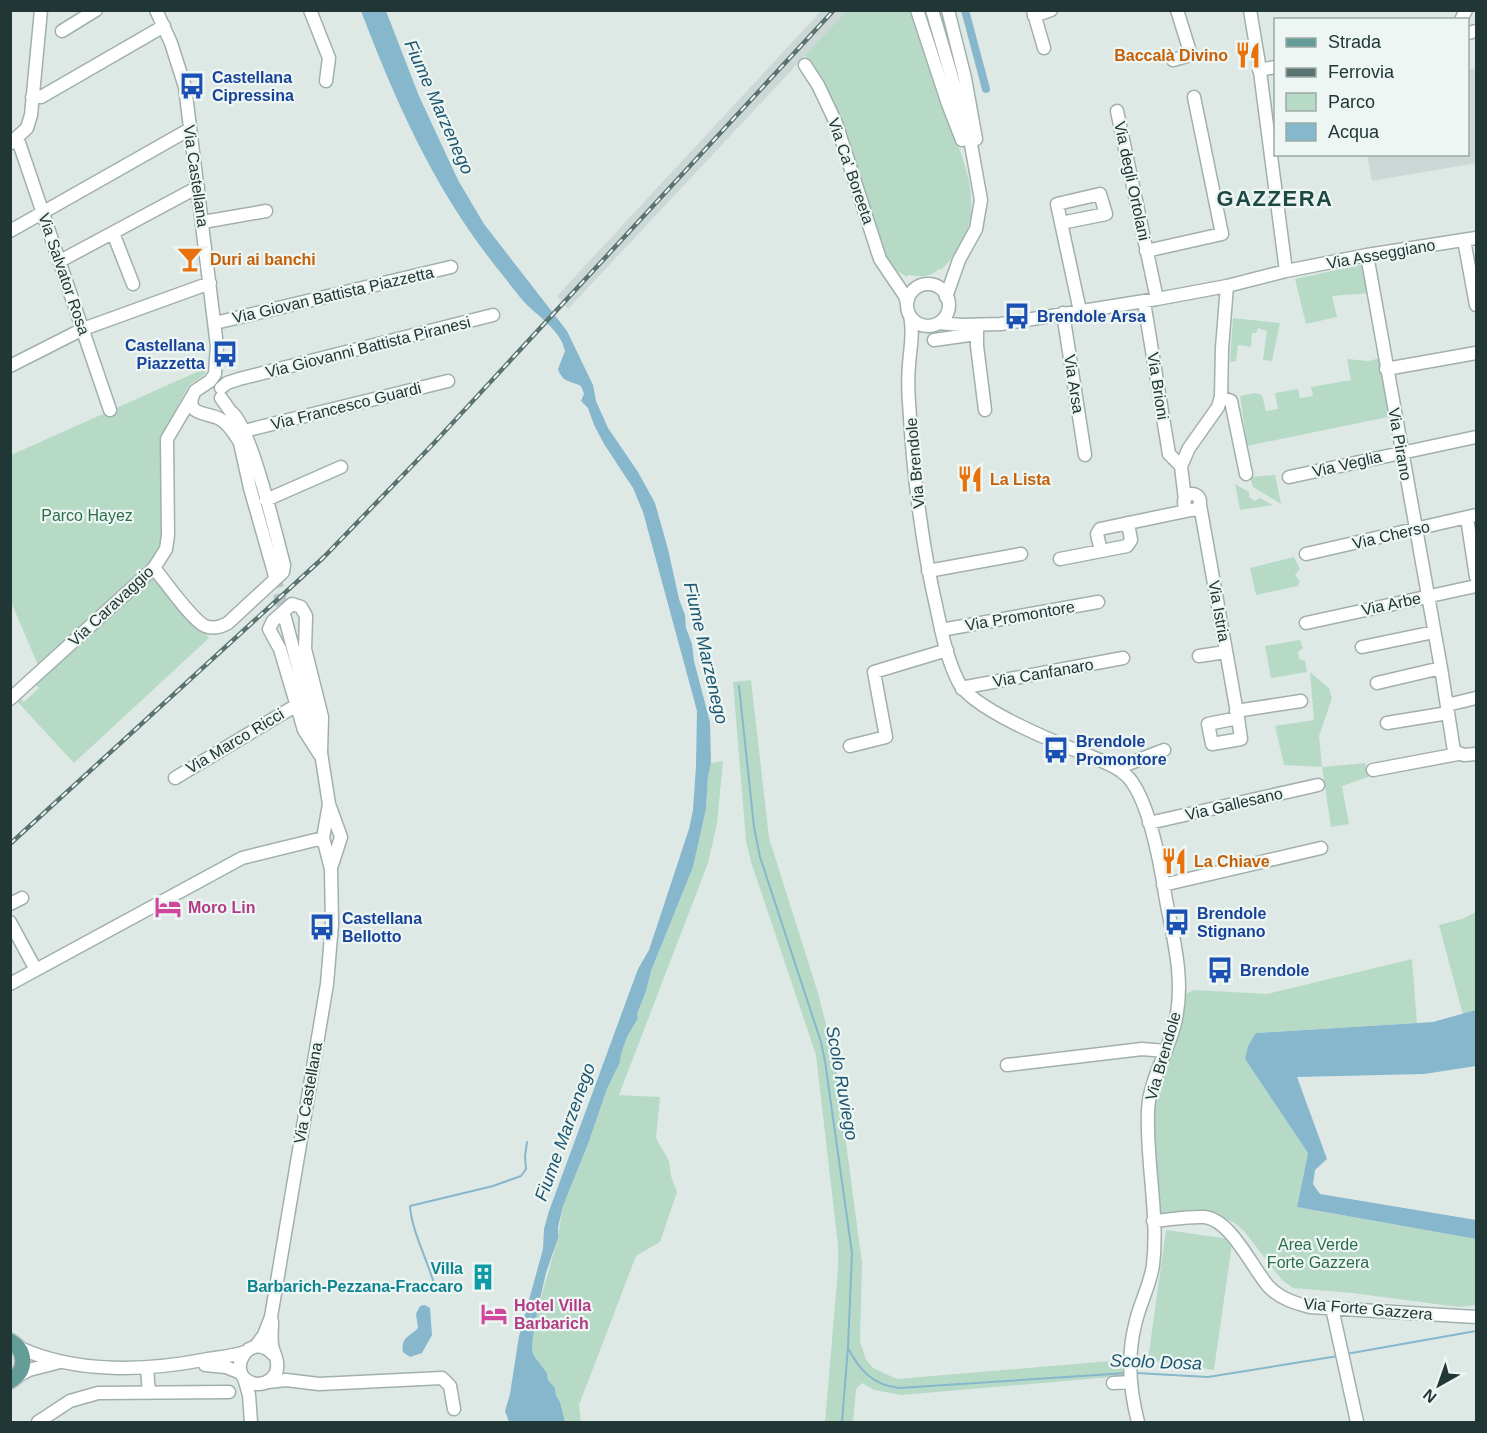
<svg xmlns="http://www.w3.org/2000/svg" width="1487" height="1433" font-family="Arial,sans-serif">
  <rect width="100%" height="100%" fill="#dee9e6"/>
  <path fill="#ccd8d5" d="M821 11H847L568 309 557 296Z
    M1476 68V163L1372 181 1367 155 1468 154V70Z"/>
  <path fill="#b7dac6" d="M847 11H913C922 40 930 70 940 99 962 160 997 213 942 269H939C929 278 921 277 908 275L907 277 896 270 885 256 839 122 805 55Z
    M1363 264 1370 293 1332 296 1337 317 1306 324 1295 279Z
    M1233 318 1280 323 1272 361 1263 360 1267 331 1258 328 1256 333H1252L1251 347 1238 345 1236 361 1230 362Z
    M1381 358 1393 416 1247 446 1240 396 1255 393 1262 395 1266 411 1278 409 1275 393 1298 389 1300 398 1313 396 1311 387 1351 380 1347 359 1368 361Z
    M208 367 204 375 189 385 162 435 161 454 165 528 158 554 150 565 38 665 11 602V455Z
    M1275 475 1281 504 1253 487 1250 477Z
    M1235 484 1249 492V497L1255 501 1260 498 1273 505 1240 510Z
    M1294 557 1300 569 1295 575 1300 581 1298 586 1256 595 1250 568Z
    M158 572 209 638 74 763 15 699 18 696 24 702 39 688 34 682Z
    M1300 640 1303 648 1298 652 1299 659 1305 661 1307 672 1271 678 1265 646Z
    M1310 672 1329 688 1332 698 1319 736 1322 767 1365 763 1368 777 1342 786 1349 824 1331 827 1322 767 1284 765 1275 726 1314 720Z
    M751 680 769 838 818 993 835 1060 862 1263 860 1341 866 1360 873 1368 897 1379 1122 1360 1123 1376 901 1395 874 1390 862 1383 856 1389 853 1422H825L838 1269V1246L816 1055 751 862 746 841 733 682Z
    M723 761 717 824 708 863 619 1095 660 1097 656 1138 669 1161 671 1176 677 1192 660 1242 636 1256 579 1405 581 1422H565L560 1402 556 1395 555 1388 548 1380 547 1373 534 1356 532 1350 533 1336 536 1326 537 1312 557 1241 563 1206 588 1144 607 1089 620 1062 621 1054 627 1037 638 1018 637 1014 646 993 651 971 693 867 706 809 708 776 711 763Z
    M1476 912V1010L1463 1015 1439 925 1462 919Z
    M1412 959 1417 1023 1257 1033 1245 1059 1308 1153 1297 1207 1476 1239V1305L1459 1307 1352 1293 1293 1288 1282 1280 1244 1231 1233 1222 1206 1213 1160 1217 1151 1136 1154 1098 1181 1022 1185 994 1194 990 1267 994Z
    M1166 1230 1229 1239 1232 1244 1214 1370 1148 1360Z"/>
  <path fill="#87b7cd" d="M361 11H386L419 96 458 180 484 224 567 331 593 385 596 401 608 428 638 472 655 503 668 549 679 599 685 615 686 628 692 644 694 661 710 722 711 763 708 776 706 809 693 867 651 971 646 992 637 1014 638 1018 627 1037 621 1054 620 1062 607 1089 588 1144 563 1206 558 1227V1238L546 1273 537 1312 536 1326 533 1336 532 1350 534 1356 547 1373 548 1380 555 1388 556 1395 560 1402 565 1422H509L505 1411 510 1394 519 1336 543 1249 544 1229 549 1211 638 969 649 950 689 829 693 810 696 766 697 711 643 512 633 488 604 444 594 425 588 408 581 401 584 394 581 386C569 380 563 383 558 369L565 351C561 331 539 317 525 303 518 295 511 286 505 278 438 197 398 108 361 11Z
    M1476 1010V1066L1424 1074 1297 1077 1327 1159 1315 1170 1313 1184 1320 1194 1476 1220V1239L1297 1207 1308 1153 1245 1059 1248 1046 1256 1033 1433 1022Z
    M425 1305 430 1308 432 1335 422 1353 410 1357 403 1352C400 1337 410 1337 418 1328L416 1314 420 1306Z"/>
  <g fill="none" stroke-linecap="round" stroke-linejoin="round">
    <path stroke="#87b7cd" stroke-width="2" d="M739 686 754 827 760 857 821 1042 825 1061 852 1253 848 1347 842 1422
      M435 1287C428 1260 412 1233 410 1206L493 1186 521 1176 526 1169 525 1156 527 1142
      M848 1348C860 1371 873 1385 899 1388L1127 1373
      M1346 1354 1476 1331
      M1136 1373 1208 1377 1338 1356"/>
    <path stroke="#87b7cd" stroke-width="8" d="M965 10 986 89"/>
    <path stroke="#b8c5c3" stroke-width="12" stroke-dasharray="12 6" stroke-linecap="butt" d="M275 576 285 618"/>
    <g stroke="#a1b0ad" stroke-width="15">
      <path id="minor" d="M156 10 171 43 185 87 217 346 215 374 210 381 195 391C182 416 208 412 220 419 229 424 234 433 239 441
        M310 10 329 58 326 81
        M917 10 948 104 962 140
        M932 10 970 139 981 200 976 229 959 260 946 297
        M948 10 965 78 976 139
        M1033 10 1044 48
        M1250 10 1259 64 1286 271
        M1034 16 1051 10
        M1461 20 1466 10
        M62 31 96 10
        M1468 33 1476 31
        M1173 60 1191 55 1177 10
        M805 65 818 85 836 123 880 259 905 296 907 303
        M1259 70 1276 67
        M32 97H41L164 26
        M1117 111 1157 299
        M17 137 110 410
        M11 143 27 128 31 115 41 10
        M203 222 266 211
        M1061 223 1106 214 1100 194 1057 204 1080 311
        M10 231 190 129
        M113 233 133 284
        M1464 240 1476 305
        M1146 251 1222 234 1194 97
        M1367 255 1441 668 1454 751 1464 755 1476 754
        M60 261 198 187
        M907 305a21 21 0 1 1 42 0a21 21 0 1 1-42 0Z
        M1144 302 1169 454 1181 466
        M1063 313 1085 455
        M910 316C914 332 910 349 909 365 908 377 908 390 909 402 913 472 921 542 937 610 942 634 947 659 958 681 971 709 1055 742 1085 754 1101 761 1122 767 1132 782 1151 809 1161 867 1166 900 1174 941 1185 982 1175 1023 1168 1053 1149 1080 1148 1111 1146 1162 1159 1215 1153 1265 1150 1286 1139 1305 1135 1325 1127 1357 1130 1391 1138 1422
        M215 323 451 267
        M939 323 961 325 1001 324 1157 299 1227 286 1286 271 1367 255 1476 238
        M977 325V346L985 410
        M934 340 976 334
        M10 366 83 329 210 283
        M1386 369 1476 353
        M221 388 227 383 239 379 493 315
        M1221 397 1231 401 1246 474
        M221 398 231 412 233 417
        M244 431 448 381
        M238 434 250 488 275 576
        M1289 477 1476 437
        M1184 502a8 8 0 1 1 16 0a8 8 0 1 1-16 0Z
        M266 500 341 467
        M1185 500 1181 466 1189 448 1218 407 1221 397 1222 348 1227 286
        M1200 505 1238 718 1241 739 1212 744 1208 724 1238 718
        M1467 518 1476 577
        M1101 551 1097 534 1100 529 1191 510
        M1306 554 1476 515
        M1060 559 1127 546 1131 540 1128 523
        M154 568C165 581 191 619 205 626 213 629 221 627 228 623L283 572 284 565C277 539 250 423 231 412
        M928 571 1021 554
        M285 618 321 753 329 804 341 837 332 865
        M1306 623 1476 586
        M941 630 1098 602
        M1362 647 1434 632
        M1199 656 1226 652
        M1377 683 1441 668
        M962 689 966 687 1123 658
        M10 699 154 568 166 549 168 535 167 439 193 395
        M1447 705 1476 698
        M1236 711 1301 701
        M1387 723 1448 713
        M850 746 886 737 874 672 947 650
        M321 753 322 717 305 649 306 616 301 607 292 604 273 621 269 629 280 649 304 730 322 758
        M1119 770 1123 766 1164 750
        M1373 770 1458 754
        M175 778 295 706
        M1149 823 1318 785
        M1163 885 1321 848
        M10 904 22 898
        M10 922 36 970
        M10 984 242 858 323 838
        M1007 1065 1142 1049 1166 1051
        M1153 1221C1169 1220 1187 1216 1204 1217 1231 1219 1252 1268 1269 1287 1281 1299 1295 1303 1310 1307L1476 1317
        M1332 1308 1357 1422
        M272 1321C272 1329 271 1337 272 1345 273 1352 277 1357 277 1363 279 1377 265 1387 252 1383 224 1373 250 1328 274 1355
        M255 1347 264 1335 271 1317 327 984 332 924 331 869 323 838 329 804
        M20 1348C77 1374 148 1371 208 1359 221 1357 233 1356 245 1352
        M205 1365 226 1367 241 1373
        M147 1368 149 1393
        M16 1377 29 1370 60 1362
        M244 1378 249 1395 251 1422
        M268 1382 286 1380 319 1384 442 1378 450 1386 454 1409
        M1113 1383 1131 1382
        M38 1422 70 1401 98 1393 229 1392"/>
    </g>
    <g stroke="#bcc3c2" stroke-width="18">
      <path id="major" d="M10 1341C27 1351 27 1371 10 1381"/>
    </g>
    <use href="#minor" stroke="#fff" stroke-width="12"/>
    <use href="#major" stroke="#649d97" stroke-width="15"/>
    <g stroke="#5a7371" stroke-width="4.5">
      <path id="rail" d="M10 844 324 557 434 443 834 10"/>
    </g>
    <use href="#rail" stroke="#eef6f3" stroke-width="2" stroke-dasharray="7" stroke-linecap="butt"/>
  </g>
  <defs>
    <g id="restaurant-bare" transform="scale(2.07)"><path d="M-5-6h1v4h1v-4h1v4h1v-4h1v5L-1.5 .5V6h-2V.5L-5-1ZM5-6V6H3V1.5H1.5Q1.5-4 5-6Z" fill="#e8710a" stroke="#eef6f3" stroke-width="2.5" paint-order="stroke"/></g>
    <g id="bus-bare" transform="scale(2.07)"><path d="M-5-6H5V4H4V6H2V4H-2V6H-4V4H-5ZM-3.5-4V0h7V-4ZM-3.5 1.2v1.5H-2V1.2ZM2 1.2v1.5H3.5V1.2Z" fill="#1a4fb4" stroke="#eef6f3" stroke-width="2.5" paint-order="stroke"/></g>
    <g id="bar-bare" transform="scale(2.07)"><path d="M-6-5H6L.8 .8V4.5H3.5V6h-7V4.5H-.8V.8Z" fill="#e8710a" stroke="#eef6f3" stroke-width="2.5" paint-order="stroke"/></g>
    <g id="hotel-bare" transform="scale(2.07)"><path d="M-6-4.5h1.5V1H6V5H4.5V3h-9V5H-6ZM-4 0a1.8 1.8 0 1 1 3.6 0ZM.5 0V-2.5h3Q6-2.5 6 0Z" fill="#d1479c" stroke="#eef6f3" stroke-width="2.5" paint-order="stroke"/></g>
    <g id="building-bare" transform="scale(2.07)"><path d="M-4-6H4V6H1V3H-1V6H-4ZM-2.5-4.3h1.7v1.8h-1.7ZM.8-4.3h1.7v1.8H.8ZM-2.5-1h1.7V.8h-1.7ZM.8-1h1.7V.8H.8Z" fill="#0f9aa8" stroke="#eef6f3" stroke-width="2.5" paint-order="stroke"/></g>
  </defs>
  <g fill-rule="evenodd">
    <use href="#restaurant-bare" x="1248" y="55"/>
    <use href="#bus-bare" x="192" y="86"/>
    <use href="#bar-bare" x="190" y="259"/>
    <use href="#bus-bare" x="1017" y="316"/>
    <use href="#bus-bare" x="225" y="354"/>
    <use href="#restaurant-bare" x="970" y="479"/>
    <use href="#bus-bare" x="1056" y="750"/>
    <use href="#restaurant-bare" x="1174" y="861"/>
    <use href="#hotel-bare" x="168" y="907"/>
    <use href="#bus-bare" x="1177" y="922"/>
    <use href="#bus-bare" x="322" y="927"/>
    <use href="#bus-bare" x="1220" y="970"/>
    <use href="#building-bare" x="483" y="1277"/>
    <use href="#hotel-bare" x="494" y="1314"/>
  </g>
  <g text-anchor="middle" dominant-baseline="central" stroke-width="4.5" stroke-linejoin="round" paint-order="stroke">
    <g font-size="16" font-weight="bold" fill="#c56008" stroke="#eef6f3" text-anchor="start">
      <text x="1228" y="55" text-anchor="end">Baccalà Divino</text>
      <text x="210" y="259">Duri ai banchi</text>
      <text x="990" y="479">La Lista</text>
      <text x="1194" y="861">La Chiave</text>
    </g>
    <g font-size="16" font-weight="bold" fill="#164399" stroke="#eef6f3" text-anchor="start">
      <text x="212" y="77">Castellana<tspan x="212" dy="18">Cipressina</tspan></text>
      <text x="1037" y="316">Brendole Arsa</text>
      <text x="205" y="345" text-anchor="end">Castellana<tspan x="205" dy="18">Piazzetta</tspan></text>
      <text x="1076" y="741">Brendole<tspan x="1076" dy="18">Promontore</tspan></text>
      <text x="1197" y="913">Brendole<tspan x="1197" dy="18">Stignano</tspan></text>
      <text x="342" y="918">Castellana<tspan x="342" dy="18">Bellotto</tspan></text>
      <text x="1240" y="970">Brendole</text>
    </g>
    <g font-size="16" fill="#203735" stroke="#eef6f3">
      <text transform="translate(851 171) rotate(71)">Via Ca' Boreeta</text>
      <text transform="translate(196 176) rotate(82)">Via Castellana</text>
      <text transform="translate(1132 181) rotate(78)">Via degli Ortolani</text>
      <text transform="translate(1381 254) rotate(-10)">Via Asseggiano</text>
      <text transform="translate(64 274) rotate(71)">Via Salvator Rosa</text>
      <text transform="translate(333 295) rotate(-13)">Via Giovan Battista Piazzetta</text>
      <text transform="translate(368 347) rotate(-14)">Via Giovanni Battista Piranesi</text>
      <text transform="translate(1074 384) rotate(81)">Via Arsa</text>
      <text transform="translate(1158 386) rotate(81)">Via Brioni</text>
      <text transform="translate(346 406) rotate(-14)">Via Francesco Guardi</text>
      <text transform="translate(1400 444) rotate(80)">Via Pirano</text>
      <text transform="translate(915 463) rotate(-95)">Via Brendole</text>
      <text transform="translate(1347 464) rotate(-13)">Via Veglia</text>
      <text transform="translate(1391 535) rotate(-13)">Via Cherso</text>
      <text transform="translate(1391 604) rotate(-12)">Via Arbe</text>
      <text transform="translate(111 606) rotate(-43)">Via Caravaggio</text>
      <text transform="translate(1219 611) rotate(80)">Via Istria</text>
      <text transform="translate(1020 616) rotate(-10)">Via Promontore</text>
      <text transform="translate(1043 673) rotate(-10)">Via Canfanaro</text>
      <text transform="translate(235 741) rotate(-31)">Via Marco Ricci</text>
      <text transform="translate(1234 804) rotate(-13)">Via Gallesano</text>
      <text transform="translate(1163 1056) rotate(-74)">Via Brendole</text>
      <text transform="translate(308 1093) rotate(-80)">Via Castellana</text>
      <text transform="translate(1368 1309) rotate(5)">Via Forte Gazzera</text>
    </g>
    <g font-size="16" fill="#2c6c4f" stroke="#eef6f3">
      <text x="87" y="515">Parco Hayez</text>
      <text x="1318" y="1244">Area Verde<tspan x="1318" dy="18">Forte Gazzera</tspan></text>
    </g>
    <g font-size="16" font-weight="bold" fill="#b23c85" stroke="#eef6f3" text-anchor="start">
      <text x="188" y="907">Moro Lin</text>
      <text x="514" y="1305">Hotel Villa<tspan x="514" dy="18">Barbarich</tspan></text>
    </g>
    <g font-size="16" font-weight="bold" fill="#0d838f" stroke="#eef6f3" text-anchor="end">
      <text x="463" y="1268">Villa<tspan x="463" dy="18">Barbarich-Pezzana-Fraccaro</tspan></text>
    </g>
    <g font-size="18" font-style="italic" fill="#1d5670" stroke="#eef6f3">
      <text transform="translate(439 107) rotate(66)">Fiume Marzenego</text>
      <text transform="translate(706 653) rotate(77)">Fiume Marzenego</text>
      <text transform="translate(842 1083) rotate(80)">Scolo Ruviego</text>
      <text transform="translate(565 1132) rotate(-70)">Fiume Marzenego</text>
      <text transform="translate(1156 1362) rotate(2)">Scolo Dosa</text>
    </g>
    <g font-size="22" font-weight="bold" letter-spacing="1.5" fill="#1d4844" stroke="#eef6f3">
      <text x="1275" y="198">GAZZERA</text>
    </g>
  </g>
  <rect width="1487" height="1433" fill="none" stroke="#203735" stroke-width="24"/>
  <rect x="1274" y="18" width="195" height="138" fill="#eef6f3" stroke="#9caaa7" stroke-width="1.5"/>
  <rect x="1286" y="38" width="30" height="9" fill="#649d97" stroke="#9caaa7" stroke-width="1.5"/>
  <text x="1328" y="48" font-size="18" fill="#203735">Strada</text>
  <rect x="1286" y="68" width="30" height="9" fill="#5a7371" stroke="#9caaa7" stroke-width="1.5"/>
  <text x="1328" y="78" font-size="18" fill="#203735">Ferrovia</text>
  <rect x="1286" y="93" width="30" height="18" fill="#b7dac6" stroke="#9caaa7" stroke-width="1.5"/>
  <text x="1328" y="108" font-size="18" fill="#203735">Parco</text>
  <rect x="1286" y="123" width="30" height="18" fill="#87b7cd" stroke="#9caaa7" stroke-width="1.5"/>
  <text x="1328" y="138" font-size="18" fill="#203735">Acqua</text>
  <g transform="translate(1439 1385) rotate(220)" stroke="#eef6f3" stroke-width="4.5" paint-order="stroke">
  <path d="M0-4.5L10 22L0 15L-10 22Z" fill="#203735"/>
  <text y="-9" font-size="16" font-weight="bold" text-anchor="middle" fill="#203735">N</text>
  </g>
</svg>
